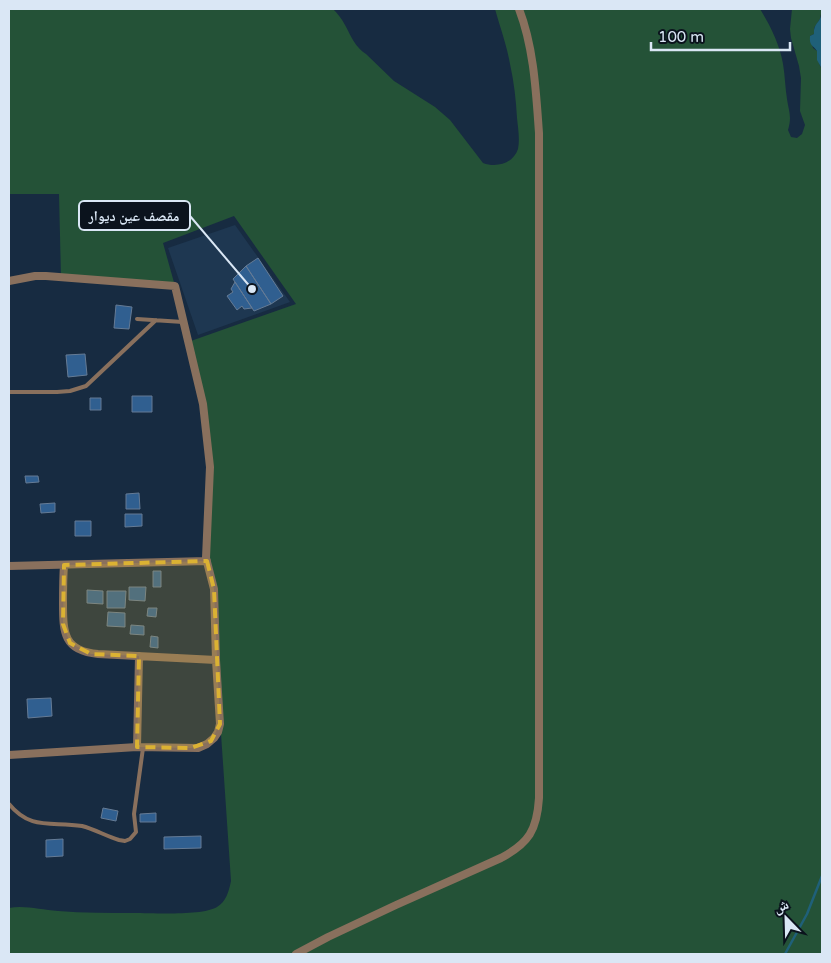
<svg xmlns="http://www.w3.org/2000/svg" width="831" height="963" font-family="'Varela Round','Noto Naskh Arabic',sans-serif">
  <rect width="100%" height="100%" fill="#172b41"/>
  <path fill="#1e3751" d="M235 225 290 302 198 335 168 248Z"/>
  <path fill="#245237" d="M9 9H333C338 14 342 19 345 25 351 36 355 47 366 54L394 81 435 107 450 120 483 163C496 168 513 164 518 149 520 139 518 128 517 118 516 100 514 82 510 64 507 46 500 27 495 9H760C770 25 780 45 783 64 785 75 785 87 787 99 789 112 792 117 788 130L791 137 797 138 802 134 805 125 800 111 801 78 799 66 791 38 790 29 792 9H822L820 19 814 28V34L810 36 813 48 817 51C818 58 818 63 822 69V954H9V908C25 905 41 910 58 911 83 913 109 913 134 913 153 913 202 916 217 907 226 902 229 891 231 881L216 660 214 589 208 567 210 476 203 404 188 342 296 304 234 216 163 243 175 286 61 277 59 194H9Z"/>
  <path fill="#1f6079" d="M822 9V69L817 60V51C813 45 809 46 810 36L814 34C813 24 820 22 821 16 821 13 821 11 822 9Z"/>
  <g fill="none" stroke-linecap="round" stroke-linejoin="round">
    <path stroke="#1f6079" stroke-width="2.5" d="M785 954 807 914 822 876"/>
  </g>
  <path fill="#305f90" stroke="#657b95" d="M258 258 283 296 271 304 246 266Z
    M246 266 271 304 254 311 233 279Z
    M235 282 252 308 244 309 242 306 237 310 227 296 233 292 231 289Z
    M116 305 132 307 129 329 114 328Z
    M85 354 87 375 68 377 66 355Z
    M132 396H152V412H132Z
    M90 398H101V410H90Z
    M25 476H38L39 482 26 483Z
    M139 493 140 509H126V494Z
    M55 503V512L41 513 40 504Z
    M125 514H142V526L125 527Z
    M75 521H91V536H75Z
    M153 571H161V587H153Z
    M129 587H146L145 601 129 600Z
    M87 590 103 591V604L87 603Z
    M107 591H126L125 608H107Z
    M148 608H157L156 617 147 616Z
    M108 612 125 613V627L107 626Z
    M131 625 144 626V635L130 634Z
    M151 636 158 637V648L150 647Z
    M51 698 52 716 28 718 27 699Z
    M103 808 118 811 116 821 101 818Z
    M156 813V822H140V814Z
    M201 836V848L164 849V837Z
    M63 839V856L46 857V840Z"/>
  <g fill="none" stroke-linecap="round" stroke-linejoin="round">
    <path stroke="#89705d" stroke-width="4" d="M137 319 183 322
      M9 392H57L70 391 86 386 156 320
      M9 804C31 831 52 821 82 826 94 829 106 836 119 840L125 841 130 839 136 832 134 814 143 748"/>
    <path stroke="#89705d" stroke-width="8" d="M9 281 35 276H46L175 286 203 404 210 467 206 558 214 589 216 660 220 724 218 732 214 738 207 744 198 748 137 747 9 755
      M64 565C63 578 63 591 63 604 63 633 64 651 98 654L216 660
      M9 566 207 561
      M137 747 139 656
      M296 954 328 937 396 905 501 858C529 843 537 830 539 798V133C536 92 534 48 519 9"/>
  </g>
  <path fill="#dbb233" fill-opacity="0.2" stroke="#dbb233" stroke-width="4" stroke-dasharray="10 6" stroke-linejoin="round" d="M207 561 214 589 220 724 211 741 191 748 137 747 139 656 91 654 70 643 63 624 64 565Z"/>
  <path fill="none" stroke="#dae7f5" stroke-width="2" d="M252 289L190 216"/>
  <circle fill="#dae7f5" stroke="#0b131d" stroke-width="2" cx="252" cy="289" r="5"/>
  <rect fill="#0b131d" stroke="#dae7f5" stroke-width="2" x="79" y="201" width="111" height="29" rx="5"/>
  <g font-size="14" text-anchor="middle" font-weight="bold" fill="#dae7f5">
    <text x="134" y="221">مقصف عين ديوار</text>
  </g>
  <rect width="831" height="963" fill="none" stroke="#dae7f5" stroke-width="20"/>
  <g transform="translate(786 918) rotate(337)" stroke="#0b131d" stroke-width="4" paint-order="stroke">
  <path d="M0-4L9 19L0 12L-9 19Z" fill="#dae7f5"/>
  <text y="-8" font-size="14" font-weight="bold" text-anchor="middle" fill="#dae7f5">ش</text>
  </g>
  <path d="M651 42v8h139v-8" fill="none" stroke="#dae7f5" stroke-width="2.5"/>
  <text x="658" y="42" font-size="15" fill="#dae7f5" stroke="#0b131d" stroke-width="4" paint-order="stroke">100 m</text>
</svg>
